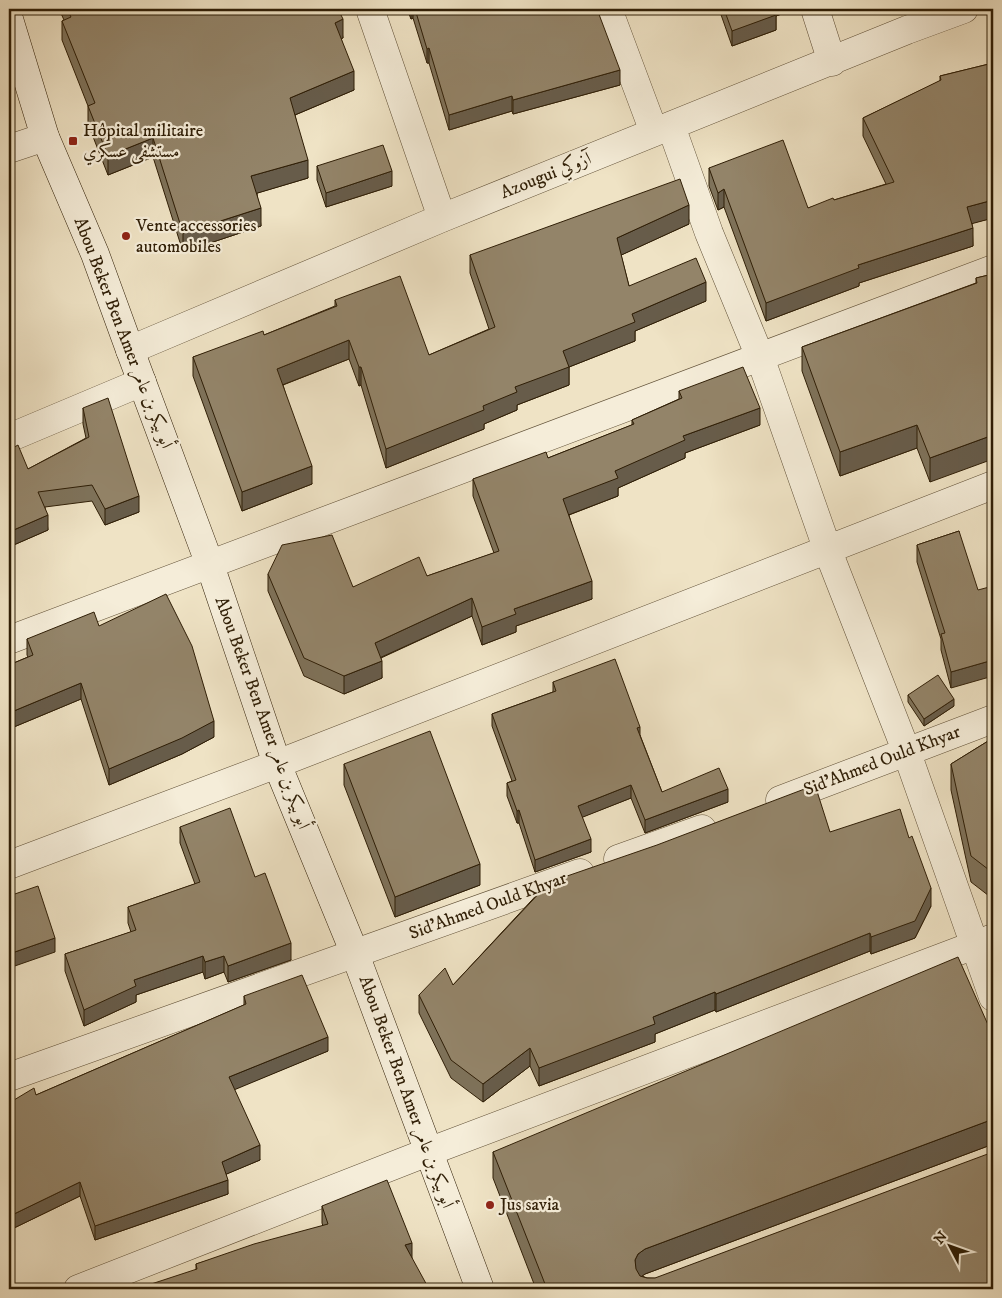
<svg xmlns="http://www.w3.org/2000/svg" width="1002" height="1298" font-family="'IM FELL DW Pica',Amiri,serif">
  <rect width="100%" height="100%" fill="#efe3c5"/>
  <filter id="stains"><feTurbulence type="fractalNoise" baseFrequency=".004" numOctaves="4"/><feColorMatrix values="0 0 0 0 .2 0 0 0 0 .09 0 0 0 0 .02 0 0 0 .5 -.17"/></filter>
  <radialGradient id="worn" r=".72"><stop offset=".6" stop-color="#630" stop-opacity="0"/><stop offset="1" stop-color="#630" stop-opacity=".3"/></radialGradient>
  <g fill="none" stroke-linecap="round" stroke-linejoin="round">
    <g stroke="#5f4f36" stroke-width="29">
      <path id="street" d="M370 9 442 218
        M608 9 654 132
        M815 9 832 62
        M671 126 709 233 760 357 828 551 907 753 993 997
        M9 149 45 137
        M130 350 442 218 907 30 964 9
        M9 438 142 382
        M9 640 993 269
        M780 800 993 719
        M618 859 702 829
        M9 865 277 764 993 485
        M9 1077 580 873
        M78 1289 428 1152 993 938"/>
    </g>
    <g stroke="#2f1e06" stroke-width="29">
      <path id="secondary" d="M9 19 45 137 95 254 130 350 210 565 277 764 355 954 480 1289"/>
    </g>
    <use href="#street" stroke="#f5edd9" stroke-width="28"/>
    <use href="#secondary" stroke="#f5edd9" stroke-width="28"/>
  </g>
  <path fill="#7e725a" stroke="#2f1e06" d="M59 9H338L343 38H341L354 90 295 115 308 178 257 193 261 226 183 252 153 157 108 175 88 124V106L62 40V21L64 20Z
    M407 9H597L620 85 513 114 512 111 449 130 429 63H427L413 18 411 19Z
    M719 9H792V10L776 16V30L732 46Z
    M993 63V218L972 223 973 246 859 283V286L766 321 724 207 718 210 709 186V168L808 208 886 184 863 136V118L940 81V76Z
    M317 166 392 186 326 207 317 180Z
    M689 224 621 255 629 286 706 301 635 331V341L569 367V385L517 405V410L484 424V429L386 468 361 385 359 386 349 359 283 385 312 484 242 511 193 376V357L264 335 335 306V300L429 355 489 329 470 273V255Z
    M993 274 930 482 917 448 840 476 802 371V347L976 283V278Z
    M679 391 760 425 685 453V458L618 488V496L569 515 592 599 516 626V632L482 645 472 616 381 658 382 678 344 694 304 676 268 591V574L353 587 427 576 494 553 473 496V479L548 458 632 425V420L679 399Z
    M83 408 139 512 105 525 92 501 45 507 48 530 9 547V450L28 469 86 438 83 424Z
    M959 531 951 688 941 650V639L917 562V545Z
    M99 626 214 737 182 754 109 785 81 699 9 729V665L28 657 27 655V639Z
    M553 682 640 735 662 792 728 802 645 833 631 798 582 817 591 852 535 872 519 823H517L507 796V783L512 781 492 726V714L553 692Z
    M908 695 954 706 924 726 908 702Z
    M993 738V899L971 882 951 790V764Z
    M344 764 480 885 395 917 344 785Z
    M180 827 255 877 291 960 228 982 224 972 205 979 203 972 136 995V1002L84 1026 65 971V954L131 932 128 923V907L195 884 180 843Z
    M830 832 931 906 915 938 871 954 870 951 716 1012 715 1010 655 1034V1042L539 1086 530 1066 483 1102 451 1078 419 1013V995L453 985 544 887V884Z
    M244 996 328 1051 234 1089 260 1160 226 1174 228 1194 95 1240 80 1196 14 1228 9 1217V1103L36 1095 244 1005Z
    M993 1036V1146H988L645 1274 642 1276 647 1278 993 1289H536L493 1178V1152Z
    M322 1206 412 1259 196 1269V1264L323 1226 322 1223Z"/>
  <path fill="#675c4a" stroke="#2f1e06" d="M411 9H413V18L411 19Z
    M771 9H792V10L776 16V30L732 46V31Z
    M343 19V38L335 41V23Z
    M429 48V63H427V49Z
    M620 70V85L513 114V100Z
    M354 71V90L290 117V98Z
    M512 96V111L449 130V115Z
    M153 138V157L108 175V156Z
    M308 160V178L251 195V176Z
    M392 171V186L326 207V193Z
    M724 189V207L718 210V193Z
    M993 200V218L967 225V207Z
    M689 205V224L617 257V238Z
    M261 208V226L183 252V233Z
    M973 228V246L859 283V286L766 321V303L858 265Z
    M706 282V301L635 331V341L569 367V385L517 405V410L484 424V429L386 468V449L483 406 515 387 563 351 632 314Z
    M349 340V359L277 387V369Z
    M359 367H361V385L359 386Z
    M760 408V425L685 453V458L618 488V496L563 517V499L615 471 683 436Z
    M917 425V448L840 476V452Z
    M993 435V459L930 482V458Z
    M312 466V484L242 511V492Z
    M139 496V512L105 525V509Z
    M48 515V530L9 547V532Z
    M592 581V599L516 626V632L482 645V627L514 609Z
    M472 598V616L375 660V643Z
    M993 660V676L951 688V672Z
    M382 661V678L344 694V676Z
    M81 683V699L9 729V713Z
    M954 699V706L924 726V719Z
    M214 721V737L182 754 109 785V769Z
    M640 727V740L637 728Z
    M631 785V798L578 819V806Z
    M728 789V802L645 833V820Z
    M519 810V823H517V811Z
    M591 839V852L535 872V860Z
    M480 864V885L395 917V897Z
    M931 888V906L915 938 871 954V937Z
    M870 933V951L716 1012V994Z
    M55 938V952L9 968V954Z
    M291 943V960L228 982V966Z
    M203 956V972L136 995V1002L84 1026V1010L134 980Z
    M224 956V972L205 979V962Z
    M715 992V1010L655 1034V1042L539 1086V1068L653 1017Z
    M328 1037V1051L229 1092V1077Z
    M530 1048V1066L483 1102V1084Z
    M988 1121V1146L645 1274 638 1279 635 1286V1260L638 1254 645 1249Z
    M260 1145V1160L222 1176V1162Z
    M228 1180V1194L95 1240V1226Z
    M80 1182V1196L14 1228V1214Z
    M412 1243V1259L405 1245Z"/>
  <path fill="#938469" stroke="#2f1e06" d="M67 9H338L343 19 335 23 354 71 290 98 308 160 251 176 261 208 183 233 153 138 108 156 88 106 95 103 62 21 71 17Z
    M415 9H597L620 70 513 100 512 96 449 115 429 48 427 49Z
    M724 9H773L776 15 732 31Z
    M993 63V200L967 207 973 228 858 265 859 268 766 303 724 189 718 193 709 168 783 140 808 208 833 198 834 200 894 182 863 118 941 80 940 76Z
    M383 145 392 171 326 193 317 166Z
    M680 179 689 205 617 238 629 286 696 258 706 282 632 314 635 322 563 351 569 367 515 387 517 392 483 406 484 410 386 449 361 367H359L349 340 277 369 312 466 242 492 193 357 263 331 264 335 337 306 335 300 400 276 429 355 495 327 470 255Z
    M993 274V435L930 458 917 425 840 452 802 347 977 283 976 278Z
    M743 367 760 408 683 436 685 440 615 471 618 478 563 499 592 581 514 609 516 614 482 627 472 598 375 643 382 661 344 676 304 658 268 574 282 545 332 535 353 587 419 557 427 576 499 551 473 479 546 452 548 458 634 424 632 420 682 398 679 391Z
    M108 398 139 496 105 509 92 485 38 492 48 515 9 532V450L18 445 28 469 89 437 83 408Z
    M959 531 978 590 993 586V660L951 672 941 634 945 633 917 545Z
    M166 594 192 646 214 721 182 738 109 769 81 683 9 713V665L33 655 27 639 94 612 99 626Z
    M615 659 640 727 637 728 662 792 719 768 728 789 645 820 631 785 578 806 591 839 535 860 519 810 517 811 507 783 516 780 492 714 556 691 553 682Z
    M938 675 954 699 924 719 908 695Z
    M430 731 480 864 395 897 344 764Z
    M993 738V873L971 856 951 764Z
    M815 785 830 832 900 809 909 838 912 836 931 888 915 921 871 937 870 933 716 994 715 992 653 1017 655 1024 539 1068 530 1048 483 1084 451 1060 419 995 445 968 453 985 545 887 544 884 657 845Z
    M230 808 255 877 265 873 291 943 228 966 224 956 205 962 203 956 134 980 136 986 84 1010 65 954 136 930 128 907 200 882 180 827Z
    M38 886 55 938 9 954V896Z
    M958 957 993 1036V1120L988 1121 645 1249 638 1254 635 1260 636 1269 640 1276 647 1278H655L993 1152V1289H547L493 1152Z
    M302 975 328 1037 229 1077 260 1145 222 1162 228 1180 95 1226 80 1182 14 1214 9 1203V1103L34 1088 36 1095 246 1004 244 996Z
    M387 1180 412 1243 405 1245 429 1289H136L197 1269 196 1264 254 1244 328 1224 322 1206Z"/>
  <g fill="#8f2418" stroke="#f5edd9" stroke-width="2">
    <rect x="68" y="136" width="10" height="10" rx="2.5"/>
    <circle cx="126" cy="236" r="5"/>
    <circle cx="490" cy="1205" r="5"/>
  </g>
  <g text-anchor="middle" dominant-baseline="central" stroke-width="4.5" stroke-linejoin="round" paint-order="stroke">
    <g font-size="18" fill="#2f1e06" stroke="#f5edd9" text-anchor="start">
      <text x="83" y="131">Hôpital militaire<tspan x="83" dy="21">مستشفى عسكري</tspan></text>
      <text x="136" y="226">Vente accessories<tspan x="136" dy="21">automobiles</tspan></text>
      <text x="500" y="1205">Jus savia</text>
    </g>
    <g font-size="18" fill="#2f1e06" stroke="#f5edd9">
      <text transform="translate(546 176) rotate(-22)">Azougui آزوكي</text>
      <text transform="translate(123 333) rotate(69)">Abou Beker Ben Amer أبو بيكر بن عامر</text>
      <text transform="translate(262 713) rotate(70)">Abou Beker Ben Amer أبو بيكر بن عامر</text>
      <text transform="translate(882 761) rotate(-21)">Sid'Ahmed Ould Khyar</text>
      <text transform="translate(488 906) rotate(-20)">Sid'Ahmed Ould Khyar</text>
      <text transform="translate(406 1092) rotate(70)">Abou Beker Ben Amer أبو بيكر بن عامر</text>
    </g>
  </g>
  <rect width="1002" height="1298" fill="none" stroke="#efe3c5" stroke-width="30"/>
  <rect x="10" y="10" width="982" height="1278" fill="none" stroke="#2f1e06" stroke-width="2.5"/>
  <rect x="15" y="15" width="972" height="1268" fill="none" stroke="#2f1e06"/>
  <g transform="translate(950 1246) rotate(311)" stroke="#f5edd9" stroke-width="4" paint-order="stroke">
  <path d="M0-4L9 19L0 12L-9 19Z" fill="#2f1e06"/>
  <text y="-8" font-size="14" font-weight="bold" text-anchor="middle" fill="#2f1e06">N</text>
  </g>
  <rect width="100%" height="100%" filter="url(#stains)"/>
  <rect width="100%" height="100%" fill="url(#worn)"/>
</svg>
